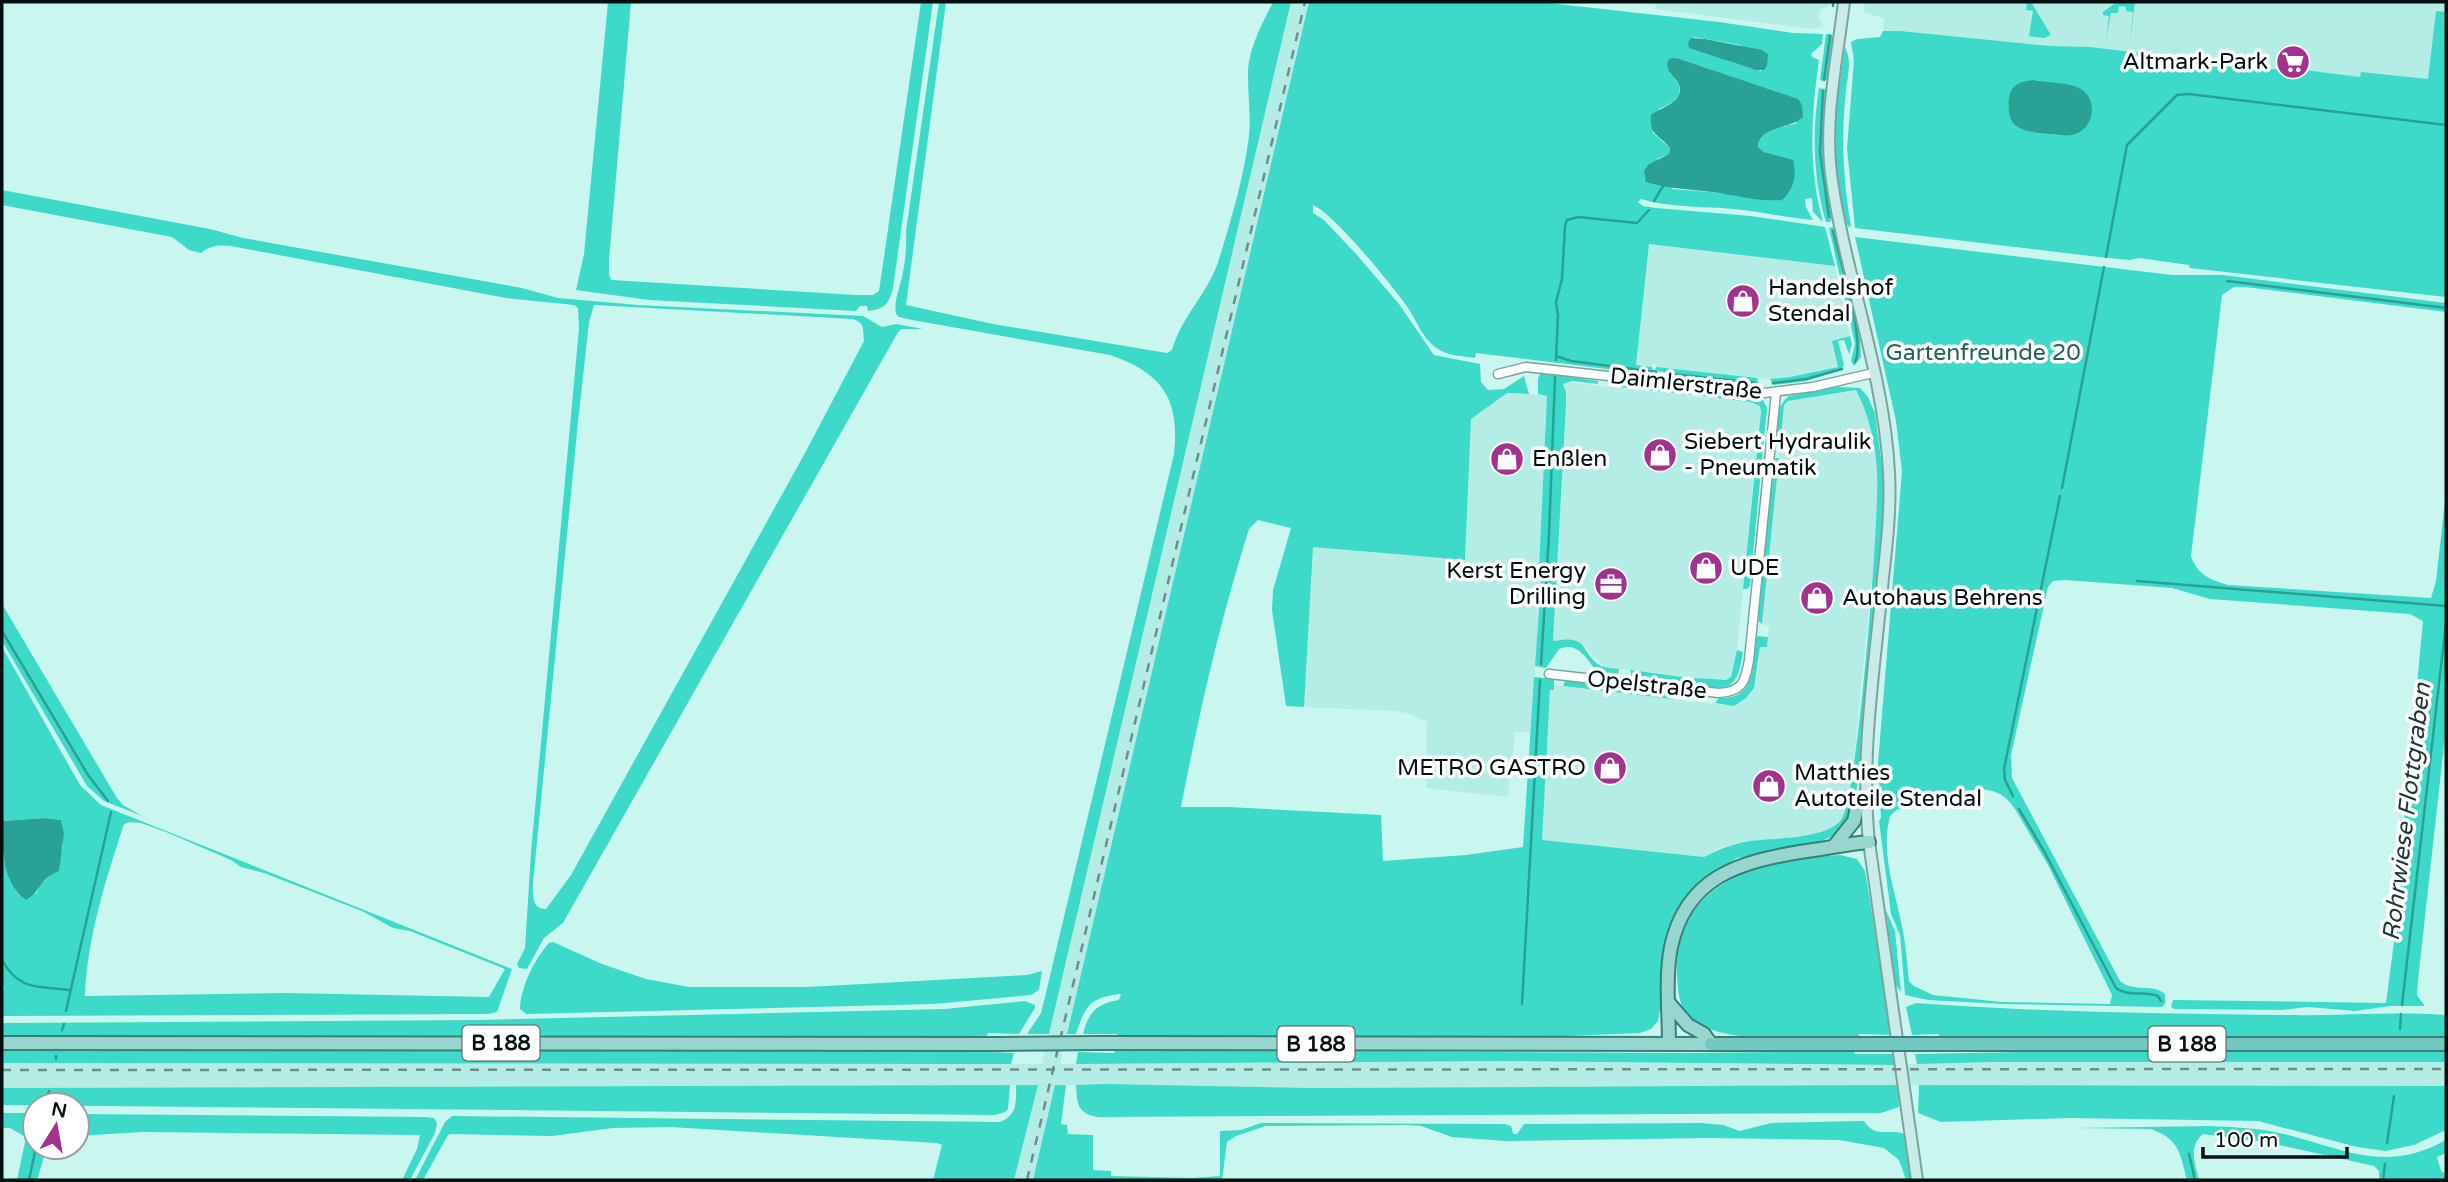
<svg xmlns="http://www.w3.org/2000/svg" width="2448" height="1182" font-family="'Varela Round',sans-serif">
  <rect width="100%" height="100%" fill="#c9f7f0"/>
  <path fill="#b4ede5" d="M1291 2H1309L1060 1064 1500 1061 1866 1065 1994 1062H2446V1086L1938 1085 1316 1088 1055 1085 1033 1180H1014L1037 1085 2 1088V1063L1042 1064Z
    M1656 2H1830L1829 6 1820 10 1819 19 1823 23 1822 27 1811 29 1655 9Z
    M1865 2H2446V12L2443 11 2431 92 1883 33 1884 19 1864 12Z
    M1649 244 1835 266 1850 336 1833 341 1838 366 1790 377 1770 379 1656 367V364H1653L1652 367 1636 365Z
    M1566 382 1750 402 1761 407 1737 650 1731 677 1728 679 1714 680 1604 667 1583 644 1553 642 1566 405V392L1563 383Z
    M1856 390 1871 425 1877 470 1878 519 1853 768 1847 804 1842 819 1833 827 1813 835 1742 842 1718 849 1704 857 1541 840 1550 690H1553L1554 685 1733 706 1751 693 1757 679 1760 647H1767L1769 626 1762 624 1784 404 1788 401Z
    M1507 393 1547 395 1539 568 1542 569 1531 732H1515L1508 797 1426 788 1427 722 1407 713 1393 711 1304 707 1313 546 1465 559 1471 419Z"/>
  <path fill="#3ddaca" fill-rule="evenodd" d="M608 2H631L609 260V274L611 280 856 295H873L879 291 921 2H933L893 288C889 304 885 309 868 311L867 306H860L856 311 649 300 576 290 584 254Z
    M939 2H946L906 305 993 324 1167 353 1172 350C1183 313 1210 292 1220 256 1232 217 1244 176 1249 136 1251 116 1248 97 1248 77 1247 51 1262 24 1273 2H1291L1049 1034H1027L1041 1013 1044 1001 1174 454C1180 398 1162 373 1110 355L912 320 899 317 896 314C894 302 898 293 901 281 905 265 907 247 906 231Z
    M1309 2H1540L1719 22 1793 33 1823 34 1822 44 1811 54 1812 57 1819 60C1811 115 1808 168 1823 222L1813 212 1812 198 1805 199 1806 207 1813 220C1786 218 1760 211 1733 209 1703 206 1671 208 1641 199L1638 202 1643 206 1656 208 1751 216 1825 227 1835 266 1649 244 1636 365 1652 367V369L1655 370 1656 367 1758 378 1755 386 1671 377 1670 373 1657 371 1656 375 1476 353 1475 358C1463 356 1448 356 1438 349 1423 340 1416 319 1406 305 1391 284 1334 214 1313 205V213L1324 220 1357 255 1399 304 1434 355 1480 364 1481 382 1488 390 1504 389 1524 376 1529 394 1507 393 1471 419 1465 560 1313 547 1304 707 1286 706 1272 610 1273 590 1291 528 1258 520 1249 529C1220 621 1199 713 1181 807H1228L1381 815 1383 861 1466 855 1523 847 1534 677 1554 679V690H1550L1542 840 1704 857C1717 850 1730 845 1744 842 1770 837 1823 841 1841 820 1858 799 1880 512 1877 472 1875 441 1870 418 1856 390L1788 401 1784 405 1780 447 1776 446C1774 430 1775 406 1789 396L1838 387 1860 388 1868 397 1875 413 1885 490 1860 771 1851 818 1837 834 1817 843 1737 858 1708 876 1696 886 1678 908 1666 938 1661 963V1004L1658 1021 1651 1029 1640 1033 1521 1038 1118 1037 1117 1034H1083C1088 1013 1097 1003 1119 1000L1121 994C1090 997 1085 1006 1076 1034H1067ZM1694 37 1740 45 1767 66 1761 71 1731 62 1688 42ZM1680 59 1718 72 1797 123C1783 127 1759 130 1758 147L1764 152 1783 159 1723 193 1672 189 1657 159 1669 154 1670 148 1653 133 1659 109C1679 100 1688 92 1670 73Z
    M2027 2H2031L2051 35 2044 38 2029 36 2033 11 2026 10Z
    M2117 2H2135L2130 43 2133 12 2126 11V7L2119 6 2118 13H2111L2106 40 2109 16 2103 15V12Z
    M2436 11 2446 12V297L2190 268 2189 265 2139 258 2129 260 2099 257 1855 228 1847 148 1854 60 1851 42 1857 39 1880 37 1883 31H1900L2050 46 2090 47 2290 71 2296 69 2360 77 2361 72 2428 79Z
    M1826 34H1831L1834 38 1830 76 1825 81 1820 80Z
    M1845 47C1852 60 1848 75 1846 90 1841 136 1843 180 1851 226L1849 227 1844 222 1834 149 1835 117Z
    M1819 88 1826 89 1828 93 1834 216 1830 222H1826C1813 180 1812 131 1819 88Z
    M2 190 210 229 243 238 522 288 558 298 638 305 863 316 882 327 896 324 923 329H901L897 334 563 923 544 938 527 969 519 968 517 964 525 948 531 852 579 328 578 308 574 305 506 298 231 246C219 245 211 245 201 253L189 250 172 237 2 205ZM594 305 852 319C865 322 863 330 864 341L805 453 571 875 546 909C531 909 533 894 533 883L578 422 589 322Z
    M1834 227 1838 232 1860 338 1861 357 1854 366 1851 361 1855 344 1829 228Z
    M1855 237 2172 275H2223L2446 303V312L2245 287H2234L2222 295 2191 556C2197 575 2211 580 2228 585L2431 598 2436 581 2446 492V727L2419 971 2417 995 2425 1006H2390L2355 1011 2308 1007 2282 1010 2174 1009 2171 1007 2173 1000 2386 1003 2400 896 2399 875 2423 621 2410 614 2210 599 2172 588 2065 580 2053 581 2048 587 2011 755 2012 778 2120 981C2134 993 2153 983 2165 994V1004L2162 1007 2002 1004 1928 1000 1905 995 1900 935 1891 914 1879 821 1881 818 1878 763 1902 471 1896 421ZM1977 789C1995 790 2004 793 2015 809L2048 865 2112 995 2110 1004 2002 1002 1933 995 1914 986 1909 981C1907 964 1906 947 1903 931 1896 893 1880 855 1890 816L1898 809Z
    M1850 336 1852 344 1849 354 1844 340 1838 341 1844 365 1841 370 1806 381 1773 385 1770 379 1790 377 1838 367 1832 341Z
    M1541 373 1598 381V384L1572 381 1563 384 1566 392V405L1553 641C1591 634 1578 651 1601 666 1606 668 1613 668 1619 669L1618 675 1600 674C1587 662 1580 640 1559 649L1546 668 1535 666 1542 569 1539 568 1547 396 1538 394V378Z
    M1613 381 1690 390 1691 395 1610 386Z
    M1706 392 1757 398 1763 400 1767 408 1750 586 1747 589H1743L1761 411 1760 406 1750 402 1702 396Z
    M1776 458H1779L1762 624 1758 621 1774 461Z
    M2 604 117 798 123 805 142 816 104 801 87 786 2 641Z
    M1758 636 1768 637 1767 647H1760L1754 688 1746 698 1734 706 1715 703 1719 698C1756 700 1753 666 1755 639Z
    M2 647 80 785 101 805 512 969 497 1012 488 1014 2 1016V990H4L2 978V851L4 862 36 894C41 881 46 881 53 871 64 854 65 840 61 820L46 818 2 821ZM130 822 141 823 166 832 231 860 241 867 264 873 362 911 393 928 410 931 505 969 489 997 284 993 85 996C87 938 106 879 124 824Z
    M1737 650 1743 652C1737 689 1731 691 1695 684L1694 678 1726 680 1731 677Z
    M1630 670 1683 677 1680 683 1632 677Z
    M1565 681 1669 693 1673 695V699L1563 686Z
    M1840 855 1857 859 1865 871 1892 1035 1859 1034V1037C1812 1037 1737 1046 1696 1023 1679 1013 1678 993 1677 975 1675 879 1762 859 1840 855Z
    M1886 910 1895 931 1901 992 1895 984Z
    M553 942 602 964 646 979 689 987H807L1027 975 1042 971 1039 990 1031 995 934 1004 526 1014 520 1009C521 986 534 960 549 943Z
    M1025 1001 1035 1005V1008L1019 1034 988 1033 987 1036 2 1037V1023L478 1020 945 1009Z
    M1916 1003C2040 1012 2163 1014 2287 1015 2341 1016 2393 1011 2446 1015V1038L1939 1037V1034L1912 1035 1906 1007Z
    M2 1049H922L1014 1053 1011 1064 2 1063Z
    M1115 1050 1690 1053 1853 1051 1856 1054H1895L1896 1065 1500 1061 1076 1064 1078 1052 1114 1053Z
    M2079 1051H2446V1062H1994L1917 1064 1915 1054Z
    M1104 1084 1316 1088 1898 1085 1899 1107 1881 1113 1098 1117C1077 1114 1077 1103 1076 1085Z
    M1010 1085 1008 1109 1005 1112 995 1115 2 1105V1088Z
    M1016 1085H1038L1014 1180H933L942 1145 937 1143 670 1127 613 1128 552 1136 451 1134 448 1135 423 1180H415L445 1122 452 1116 1000 1122C1018 1115 1016 1101 1016 1085Z
    M1055 1085H1066L1061 1124 1067 1125 1068 1134 1093 1135V1170L1111 1171V1176L1193 1178 1220 1176V1131L1241 1130 1261 1123 1505 1124 1511 1126 1513 1134H1517L1524 1124 1702 1123 1723 1125 1740 1131 1771 1123 1861 1121H1864C1875 1139 1890 1128 1905 1134L1912 1180H1906L1899 1160 1884 1148 1839 1140 1708 1138 1505 1141 1452 1137 1421 1126 1407 1125 1266 1126 1236 1136 1227 1142 1222 1180H1033Z
    M1919 1085 2446 1086V1130L2414 1145 2386 1151 2357 1147 2258 1121 2070 1118 1941 1122 1918 1113Z
    M2 1113H35V1147H47L37 1180H17L25 1142 24 1136 10 1128H2Z
    M77 1114 426 1117 434 1118 437 1123 435 1133 410 1180H402L417 1149 420 1135 143 1132 77 1136Z
    M2209 1126C2234 1127 2259 1128 2284 1134 2345 1149 2385 1174 2446 1140V1153L2437 1157 2441 1171 2446 1174V1180H2379V1171L2374 1166 2265 1142 2203 1134C2188 1146 2195 1164 2199 1180H2187C2180 1153 2179 1138 2150 1129L2076 1128Z"/>
  <path fill="#29a195" d="M1691 38 1705 39 1762 50 1768 54 1767 66 1764 70H1756L1689 48 1688 42Z
    M1672 58 1680 59 1798 99 1802 105 1803 117C1791 129 1759 126 1758 147L1764 152 1793 160C1797 176 1794 189 1782 200 1758 202 1736 195 1712 192 1689 189 1668 189 1646 182L1644 171 1649 164 1669 154 1670 148C1658 134 1649 135 1651 115 1660 108 1681 102 1680 89 1679 77 1664 74 1668 60Z
    M2033 80C2047 83 2069 82 2081 89 2101 101 2093 140 2061 135 2048 133 2024 134 2014 124 2007 117 2007 95 2013 88 2018 82 2026 81 2033 80Z
    M46 818 61 820 64 834 59 871C38 879 43 890 26 900 2 882 2 849 2 821Z"/>
  <g fill="none" stroke-linecap="round" stroke-linejoin="round">
    <path stroke="#29a195" stroke-width="2.5" d="M1833 6V2
      M1824 80 1830 36
      M1823 91 1820 152 1829 217
      M1654 201 1663 186
      M1833 231C1839 257 1866 342 1855 362
      M2106 257 2127 145 2177 95 2189 94 2446 125
      M2227 281 2446 308
      M1556 356 1571 361 1656 372
      M1556 360 1558 315 1556 302 1562 279 1565 226 1567 220 1578 217 1637 223 1649 210
      M1671 374 1757 383
      M1773 383 1806 379 1842 369
      M2062 488 2104 267
      M2137 581 2446 606
      M2 631 88 775 108 801
      M1541 664 1549 534 1555 377
      M2013 796 2005 780 2004 769 2060 496
      M2019 809 2045 853 2116 988C2128 997 2144 991 2158 996L2161 1001
      M2 960C19 991 38 986 70 990
      M1522 1004 1540 680
      M2402 1005 2446 623
      M66 1011 111 812
      M2400 1029 2401 1014
      M62 1030 64 1024
      M56 1059V1056
      M46 1104 49 1091
      M2387 1143 2394 1096
      M2189 1154 2195 1180
      M29 1180 36 1147
      M2383 1180 2385 1164"/>
    <g stroke="#79a59f" stroke-width="11">
      <path id="minor" d="M1498 374 1526 367 1764 393 1813 387 1873 373
        M1549 674 1719 693C1744 691 1745 681 1749 660L1776 393"/>
    </g>
    <g stroke="#79a59f" stroke-width="14">
      <path id="secondary" d="M1844 2C1837 61 1823 122 1832 181 1846 278 1884 373 1889 472 1891 507 1887 543 1883 578 1875 665 1860 754 1869 842L1917 1180"/>
    </g>
    <g stroke="#358077" stroke-width="16">
      <path id="primary" d="M1834 846 1854 821 1857 807 1866 801
        M1669 1003 1688 1025 1704 1034 1711 1044
        M2 1043 1000 1044
        M1101 1043 1711 1044
        M1669 1044C1669 1013 1665 978 1671 947 1686 877 1739 862 1800 852 1823 849 1846 844 1869 842"/>
    </g>
    <g stroke="#358077" stroke-width="16">
      <path id="trunk" d="M1711 1044H1869
        M1927 1044H2446"/>
    </g>
    <use href="#minor" stroke="#fff" stroke-width="8"/>
    <use href="#secondary" stroke="#caebe7" stroke-width="10"/>
    <use href="#primary" stroke="#96d6cf" stroke-width="12"/>
    <use href="#trunk" stroke="#73c8bf" stroke-width="12"/>
    <path stroke="#6e8e89" stroke-width="2.5" stroke-dasharray="9 9" stroke-linecap="butt" d="M2 1070 2446 1069
      M1027 1180 1305 2"/>
    <g stroke="#358077" stroke-width="16" stroke-linecap="butt">
      <path id="primary-bridge" d="M1000 1044 1101 1043"/>
    </g>
    <g stroke="#358077" stroke-width="16" stroke-linecap="butt">
      <path id="trunk-bridge" d="M1869 1044H1927"/>
    </g>
    <use href="#primary-bridge" stroke="#96d6cf" stroke-width="12"/>
    <use href="#trunk-bridge" stroke="#73c8bf" stroke-width="12"/>
  </g>
  <defs>
    <g id="supermarket-disc" transform="scale(1.75)"><circle r="9.5" fill="#a1328f" stroke="#fff"/><path d="M-6-5.5h2.5l.6 2H6L4.5 2H-2.5L-4.4-4H-6ZM-1.5 3.2a1.3 1.3 0 1 0 .1 0ZM3 3.2a1.3 1.3 0 1 0 .1 0Z" fill="#fff"/></g>
    <g id="shop-disc" transform="scale(1.75)"><circle r="9.5" fill="#a1328f" stroke="#fff"/><path d="M-5-2.5h2.3a2.7 3.5 0 0 1 5.4 0H5L5.5 6h-11ZM-1.5-2.5h3a1.5 2.3 0 0 0-3 0Z" fill="#fff"/></g>
    <g id="office-disc" transform="scale(1.75)"><circle r="9.5" fill="#a1328f" stroke="#fff"/><path d="M-6-3h4V-5.5h4V-3h4V5H-6ZM-1-4.5V-3h2v-1.5ZM-6 0V1H6V0Z" fill="#fff"/></g>
  </defs>
  <g fill-rule="evenodd">
    <use href="#supermarket-disc" x="2293" y="62"/>
    <use href="#shop-disc" x="1743" y="301"/>
    <use href="#shop-disc" x="1660" y="455"/>
    <use href="#shop-disc" x="1507" y="459"/>
    <use href="#shop-disc" x="1706" y="568"/>
    <use href="#office-disc" x="1611" y="584"/>
    <use href="#shop-disc" x="1817" y="598"/>
    <use href="#shop-disc" x="1610" y="768"/>
    <use href="#shop-disc" x="1769" y="786"/>
  </g>
  <g text-anchor="middle" dominant-baseline="central" stroke-width="7" stroke-linejoin="round" paint-order="stroke">
    <g fill="#fff" stroke="#4e5857" stroke-width="2">
      <rect x="462.5" y="1025.5" width="77" height="35" rx="5"/>
      <rect x="1277.5" y="1026.5" width="77" height="35" rx="5"/>
      <rect x="2148.5" y="1026.5" width="77" height="35" rx="5"/>
    </g>
    <g font-size="21" font-weight="bold" fill="#02110f">
      <text x="501" y="1043">B 188</text>
      <text x="1316" y="1044">B 188</text>
      <text x="2187" y="1044">B 188</text>
    </g>
    <g font-size="23" fill="#02110f" stroke="#fff" text-anchor="start">
      <text x="2268" y="62" text-anchor="end">Altmark-Park</text>
      <text x="1768" y="288">Handelshof<tspan x="1768" dy="26">Stendal</tspan></text>
      <text x="1684" y="442">Siebert Hydraulik<tspan x="1684" dy="26">- Pneumatik</tspan></text>
      <text x="1532" y="459">Enßlen</text>
      <text x="1730" y="568">UDE</text>
      <text x="1586" y="571" text-anchor="end">Kerst Energy<tspan x="1586" dy="26">Drilling</tspan></text>
      <text x="1842" y="598">Autohaus Behrens</text>
      <text x="1586" y="768" text-anchor="end">METRO GASTRO</text>
      <text x="1794" y="773">Matthies<tspan x="1794" dy="26">Autoteile Stendal</tspan></text>
    </g>
    <g font-size="23" fill="#226059" stroke="#fff">
      <text x="1983" y="353">Gartenfreunde 20</text>
    </g>
    <g font-size="23" fill="#02110f" stroke="#fff">
      <text transform="translate(1686 384) rotate(6)">Daimlerstraße</text>
      <text transform="translate(1647 685) rotate(6)">Opelstraße</text>
    </g>
    <g font-size="24" font-style="italic" fill="#1e3734" stroke="#fff">
      <text transform="translate(2407 812) rotate(-83)">Rohrwiese Flottgraben</text>
    </g>
  </g>
  <rect width="2448" height="1182" fill="none" stroke="#02110f" stroke-width="7"/>
  <g transform="translate(56 1126) rotate(11)"><circle r="33" fill="#ffffff" stroke="#9aa09f" stroke-width="2"/>
  <path d="M0-5L12 26L0 18L-12 26Z" fill="#a1328f"/>
  <text y="-10" font-size="19" font-weight="bold" text-anchor="middle" fill="#02110f">N</text>
  </g>
  <path d="M2203 1147v10h144v-10" fill="none" stroke="#02110f" stroke-width="3.5"/>
  <text x="2214" y="1147" font-size="21" fill="#02110f" stroke="#ffffff" stroke-width="5" paint-order="stroke">100 m</text>
</svg>
